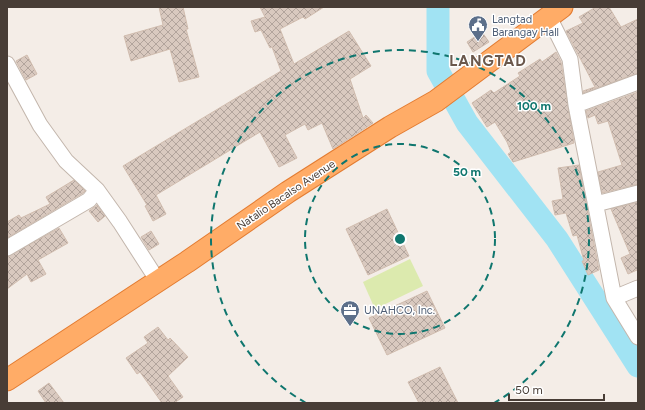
<svg xmlns="http://www.w3.org/2000/svg" width="645" height="410" font-family="Figtree,sans-serif">
  <defs>
    <pattern id="building-cross-hatch" width="8" height="8" patternUnits="userSpaceOnUse"><rect width="8" height="8" fill="#d9c9bf"/><path d="M0 0l8 8M0 8l8-8" fill="none" stroke="#b2a49c"/></pattern>
  </defs>
  <rect width="100%" height="100%" fill="#f4ede7"/>
  <path fill="#dceaae" d="M410 259 423 286 375 309 363 282Z"/>
  <g fill="none" stroke-linecap="round" stroke-linejoin="round">
    <path stroke="#a1e3f3" stroke-width="23" d="M438 7V71L467 123 557 239 638 366"/>
  </g>
  <path fill="url(#building-cross-hatch)" stroke="#d1bdaf" d="M159 7H183L188 29H186L199 77 179 82 170 49 131 61 124 36 163 25Z
    M260 7H324L305 19 303 17 280 29 294 64 349 31 371 66 350 79 363 118 366 115 373 123 333 149 322 123 308 130 305 124 285 135 297 158 279 167 260 132 156 195 166 214 153 221 145 206 147 205 123 166 281 71 272 47 270 48 261 30 255 32 251 21 265 17Z
    M596 7H609L621 27 638 19V73L583 93V91L595 87 566 31 583 23 579 17Z
    M482 32 489 42 473 52 467 42Z
    M556 52 561 62 574 143 513 162 508 154 511 152 507 142 495 122 487 127 472 103 491 90 494 93 520 76 518 73 540 59 542 62Z
    M27 55 37 74 26 80 16 61Z
    M638 92V184L602 193 598 172 622 165 608 121 598 124 595 115 588 118 586 111Z
    M579 165 599 270 588 275 582 261H584L577 235 573 236 566 213 555 215 552 201 563 199 558 168Z
    M74 180 85 191 83 193 7 238V222L19 215 21 218 50 204 46 197Z
    M638 202V273L637 270 628 274 621 258 630 254 611 209Z
    M97 205 105 216 98 222 89 211Z
    M387 209 409 256 368 275 346 229Z
    M59 228 68 243 38 260 46 274 31 282 27 274 7 289V257Z
    M151 231 159 244 149 250 141 237Z
    M427 291 445 328 387 355 369 318Z
    M158 327 168 340 170 338 188 357 168 376 183 397 174 403H162L140 372 137 374 126 358 148 343 144 337Z
    M440 367 458 403H419L408 382Z
    M49 383 64 403H46L38 391Z"/>
  <g fill="none" stroke-linecap="round" stroke-linejoin="round">
    <g stroke="#c3b6ac" stroke-width="17">
      <path id="minor" d="M549 17 570 59 576 105 614 298 638 337
        M7 64 40 125 66 161 97 190 120 222 158 281
        M576 105 638 82
        M596 204 638 193
        M7 248 89 200 97 190
        M614 298 638 288"/>
    </g>
    <g stroke="#e37c32" stroke-width="23">
      <path id="highway" d="M7 380 187 262 288 192 390 127 436 101 562 7"/>
    </g>
    <use href="#minor" stroke="#fff" stroke-width="15"/>
    <use href="#highway" stroke="#ffac67" stroke-width="21"/>
  </g>
  <g fill="none" stroke="#0f766e" stroke-width="2" stroke-dasharray="7 5">
    <circle cx="400" cy="239" r="95"/>
    <path d="M306 403A189 189 0 1 1 494 403"/>
  </g>
  <defs>
    <g id="civic-pin" transform="scale(1)"><path d="M0 17L-7.5 6A9.5 9.5 0 1 1 7.5 6Z" fill="#5c6f8a" stroke="#fff"/><path d="M-.6-6.5H3V-4.5H.6V-3L4-1V1h2V6H-6V1h2V-1L-.6-3ZM-1.2 2.5V6h2.4V2.5Z" fill="#fff"/></g>
    <g id="office-pin" transform="scale(1)"><path d="M0 17L-7.5 6A9.5 9.5 0 1 1 7.5 6Z" fill="#5c6f8a" stroke="#fff"/><path d="M-6-3h4V-5.5h4V-3h4V5H-6ZM-1-4.5V-3h2v-1.5ZM-6 0V1H6V0Z" fill="#fff"/></g>
  </defs>
  <g fill-rule="evenodd">
    <use href="#civic-pin" x="478" y="25"/>
    <use href="#office-pin" x="350" y="310"/>
  </g>
  <g text-anchor="middle" dominant-baseline="central" stroke-width="3" stroke-linejoin="round" paint-order="stroke">
    <g font-size="11" fill="#4e5e75" stroke="#fff" text-anchor="start">
      <text x="492" y="19">Langtad<tspan x="492" dy="13">Barangay Hall</tspan></text>
      <text x="364" y="310">UNAHCO, Inc.</text>
    </g>
    <g font-size="11" fill="#483d36" stroke="#fff">
      <text transform="translate(286 195) rotate(-34)">Natalio Bacalso Avenue</text>
    </g>
    <g font-size="15" font-weight="bold" letter-spacing="1" fill="#6b584c" stroke="#fff">
      <text x="488" y="61">LANGTAD</text>
    </g>
  </g>
  <circle cx="400" cy="239" r="6" fill="#0f766e" stroke="#fff" stroke-width="2"/>
  <g font-size="12" text-anchor="middle" font-weight="bold" fill="#0f766e" stroke="#fff" stroke-width="3" stroke-linejoin="round" paint-order="stroke">
    <text x="534" y="110">100 m</text>
    <text x="467" y="176">50 m</text>
  </g>
  <rect width="645" height="410" fill="none" stroke="#483d36" stroke-width="16"/>
  <path d="M509 394v6h95v-6" fill="none" stroke="#483d36" stroke-width="2"/>
  <text x="515" y="394" font-size="12" fill="#483d36" stroke="#ffffff" stroke-width="3" paint-order="stroke">50 m</text>
</svg>
